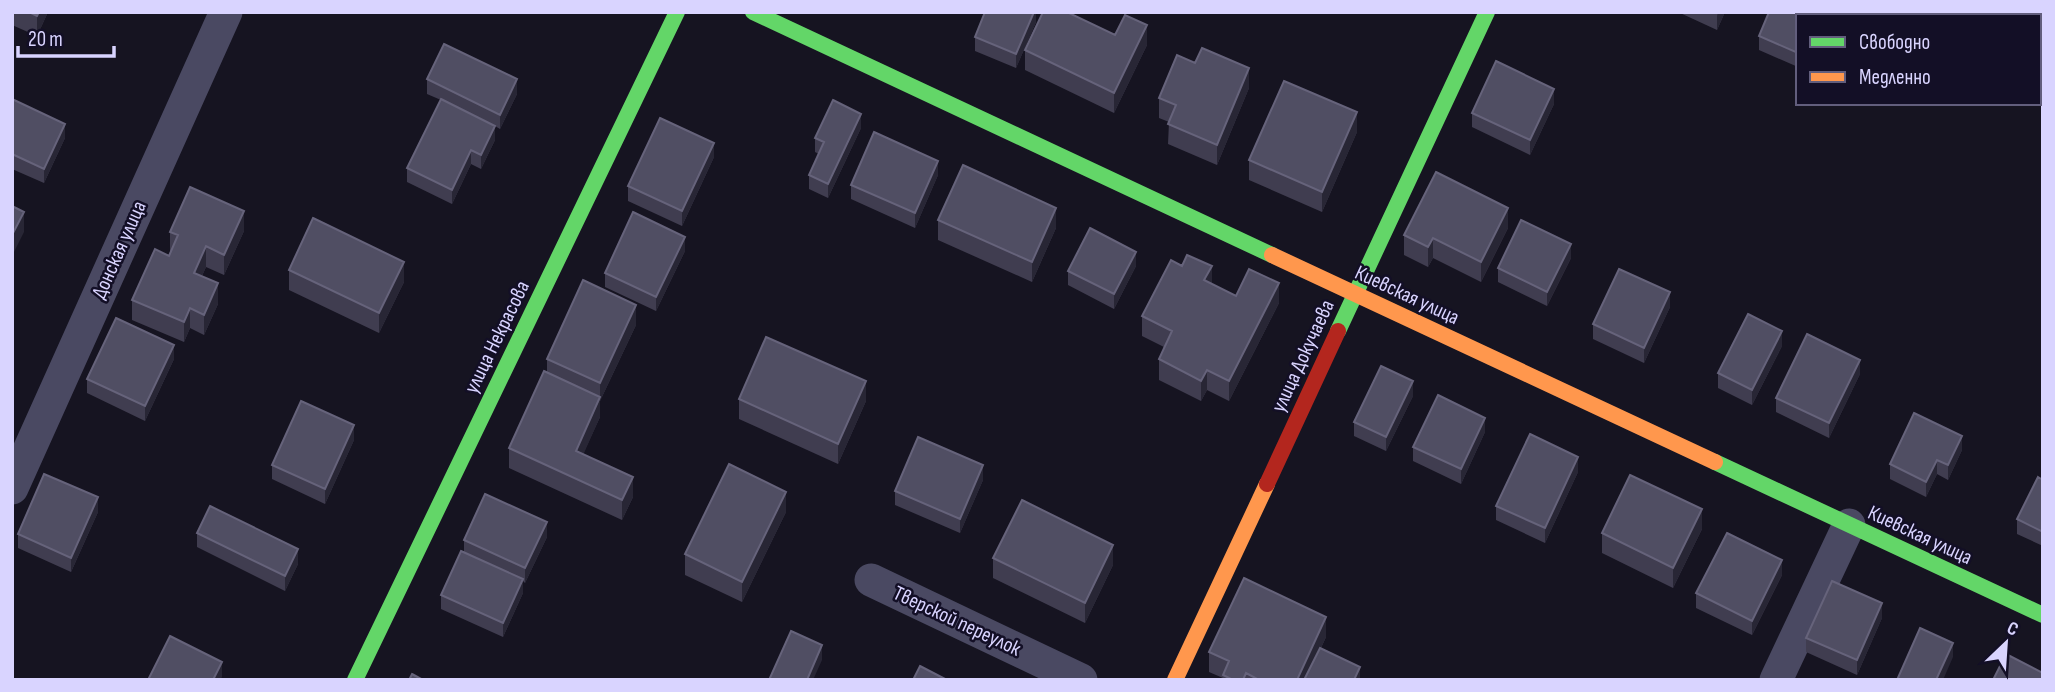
<svg xmlns="http://www.w3.org/2000/svg" width="2055" height="692" font-family="'Sofia Sans Condensed',sans-serif">
  <rect width="100%" height="100%" fill="#161421"/>
  <g fill="none" stroke-linecap="round" stroke-linejoin="round">
    <path stroke="#4a4962" stroke-width="33" d="M1942 12 1950 16
      M2039 59 2043 60
      M12 488 226 12
      M871 580 1081 680
      M1776 680 1849 525"/>
    <path stroke="#63d668" stroke-width="16" d="M753 12 1272 255
      M1338 331 1487 12
      M1715 462 2043 615
      M355 680 677 12"/>
    <path stroke="#ff974d" stroke-width="16" d="M1272 255 1715 462
      M1175 680 1267 484"/>
    <path stroke="#b3261e" stroke-width="16" d="M1267 484 1338 331"/>
  </g>
  <path fill="#403d50" d="M12 12H48L37 36 12 25Z
    M1036 12V22L1016 68 975 51V37Z
    M1678 12H1725L1717 30Z
    M1769 12H1821V16H1798V67L1759 50V36Z
    M1115 35 1147 45 1114 113 1025 70V50Z
    M427 79 517 94 500 129 495 126V140L481 169 471 164 452 204 407 182V168L441 100 427 94Z
    M1249 88 1217 165 1168 144 1169 122 1159 118V98Z
    M12 99 65 138 44 183 12 169Z
    M1554 104 1530 155 1472 127V113Z
    M861 128 828 198 809 189V175L819 154 815 152V138Z
    M1357 132 1322 212 1249 180V160Z
    M714 157 682 226 628 201V186Z
    M938 175 915 228 851 199V185Z
    M938 220 1056 228 1032 282 938 240Z
    M1508 228 1481 282 1433 258 1428 267 1404 255V235Z
    M244 231 224 275 206 267 202 276 218 304 204 335 190 328 184 342 132 320V300L169 256 171 253 170 252V232Z
    M685 251 656 311 605 287V273Z
    M1571 258 1547 306 1498 282V268Z
    M1136 266 1114 309 1068 285V271Z
    M289 270 404 282 379 333 289 290Z
    M1212 284 1236 296 1279 303 1229 401 1207 390 1201 401 1159 380V359L1164 347 1142 336V316Z
    M1670 307 1644 363 1593 339V324Z
    M636 325 600 401V417L583 454 633 497 622 520 509 468V448L547 373V359Z
    M1782 346 1752 405 1718 388V373Z
    M174 359 145 421 87 393V379Z
    M1860 374 1829 438 1776 412V398Z
    M1413 396 1386 451 1354 436V422Z
    M739 399 866 401 838 464 739 419Z
    M1485 432 1461 484 1413 461V447Z
    M354 440 325 504 272 479V465Z
    M1962 450 1948 480 1937 474 1926 497 1890 479V464Z
    M1578 472 1545 543 1496 520V506Z
    M983 480 960 533 895 505V491Z
    M2043 480V546L2017 534V519Z
    M98 512 71 572 18 548V534Z
    M786 512 742 602 685 575V554Z
    M1702 529 1673 588 1602 553V533Z
    M197 533 298 564 285 591 197 547Z
    M547 537 525 583 523 581V593L503 637 441 609V595L464 552V540Z
    M993 558 1113 565 1085 623 993 578Z
    M1782 575 1752 635 1696 608V593Z
    M1882 618 1857 675 1806 652V638Z
    M1326 637 1321 648 1360 680H1223V678L1209 672V652Z"/>
  <path fill="#282635" d="M39 12H48L37 36V16Z
    M1034 12H1036V22L1016 68V54Z
    M1718 12H1725L1717 30V16Z
    M1147 25V45L1114 113V93Z
    M1249 68V88L1217 165V145Z
    M517 79V94L500 129V115Z
    M1554 89V104L1530 155V140Z
    M1357 112V132L1322 212V192Z
    M861 114V128L828 198V184Z
    M65 124V138L44 183V169Z
    M495 126V140L481 169V155Z
    M714 143V157L682 226V211Z
    M471 150V164L452 204V190Z
    M938 161V175L915 228V213Z
    M1056 208V228L1032 282V262Z
    M1508 208V228L1481 282V262Z
    M244 211V231L224 275V255Z
    M24 212V232L12 256V235Z
    M685 237V251L656 311V297Z
    M1433 238V258L1428 267V247Z
    M1571 244V258L1547 306V292Z
    M206 246V267L194 293V273Z
    M1136 252V266L1114 309V294Z
    M404 262V282L379 333V313Z
    M1212 266V287L1204 280Z
    M218 283V304L204 335V315Z
    M1279 283V303L1229 401V381Z
    M1670 292V307L1644 363V348Z
    M636 305V325L600 401V417L576 471V451L600 399V383Z
    M190 308V328L184 342V322Z
    M1782 331V346L1752 405V390Z
    M174 345V359L145 421V406Z
    M1860 360V374L1829 438V423Z
    M1207 370V390L1201 401V381Z
    M866 381V401L838 464V444Z
    M1413 381V396L1386 451V437Z
    M1485 418V432L1461 484V469Z
    M354 425V440L325 504V489Z
    M1962 436V450L1948 480V465Z
    M1578 457V472L1545 543V528Z
    M1937 460V474L1926 497V482Z
    M983 465V480L960 533V519Z
    M633 477V497L622 520V500Z
    M786 492V512L742 602V582Z
    M98 497V512L71 572V558Z
    M1702 509V529L1673 588V568Z
    M547 522V537L525 583V568Z
    M1113 545V565L1085 623V603Z
    M298 549V564L285 591V576Z
    M1782 560V575L1752 635V621Z
    M523 579V593L503 637V623Z
    M1882 603V618L1857 675V660Z
    M1326 617V637L1306 680H1297Z
    M1953 643V657L1943 680H1936Z
    M822 645V660L813 680H807Z
    M222 662V677L220 680H213Z
    M1360 667V680H1354Z"/>
  <path fill="#504e63" stroke="#66637b" stroke-width="2" d="M29 12H39L37 16Z
    M985 12H1034L1016 54 975 37Z
    M1043 12H1067L1115 35 1125 15 1147 25 1114 93 1025 50Z
    M1769 12H1820L1818 16H1798V53L1759 36Z
    M444 44 517 79 500 115 427 79Z
    M1202 48 1249 68 1217 145 1168 124 1176 105 1159 98 1177 55 1195 63Z
    M1496 61 1554 89 1530 140 1472 113Z
    M1284 81 1357 112 1322 192 1249 160Z
    M12 99 65 124 44 169 12 154Z
    M441 99 495 126 481 155 471 150 452 190 407 168Z
    M833 100 861 114 828 184 809 175 824 142 815 138Z
    M660 118 714 143 682 211 628 186Z
    M874 132 938 161 915 213 851 185Z
    M963 165 1056 208 1032 262 938 220Z
    M1436 172 1508 208 1481 262 1433 238 1428 247 1404 235Z
    M190 187 244 211 224 255 206 246 194 273 218 283 204 315 190 308 184 322 132 300 155 249 169 256 178 235 170 232Z
    M12 206 24 212 12 235Z
    M633 212 685 237 656 297 605 273Z
    M313 218 404 262 379 313 289 270Z
    M1521 220 1571 244 1547 292 1498 268Z
    M1090 228 1136 252 1114 294 1068 271Z
    M1187 255 1212 266 1204 280 1236 296 1249 269 1279 283 1229 381 1207 370 1201 381 1159 359 1172 331 1142 316 1171 260 1182 266Z
    M1619 269 1670 292 1644 348 1593 324Z
    M583 280 636 305 600 383 547 359Z
    M1748 314 1782 331 1752 390 1718 373Z
    M116 318 174 345 145 406 87 379Z
    M1807 334 1860 360 1829 423 1776 398Z
    M766 337 866 381 838 444 739 399Z
    M1381 366 1413 381 1386 437 1354 422Z
    M544 371 600 397 576 451 633 477 622 500 509 448Z
    M1438 395 1485 418 1461 469 1413 447Z
    M301 401 354 425 325 489 272 465Z
    M1914 413 1962 436 1948 465 1937 460 1926 482 1890 464Z
    M1530 434 1578 457 1545 528 1496 506Z
    M918 437 983 465 960 519 895 491Z
    M729 464 786 492 742 582 685 554Z
    M44 474 98 497 71 558 18 534Z
    M1630 475 1702 509 1673 568 1602 533Z
    M2038 477 2043 480V532L2017 519Z
    M485 494 547 522 525 568 464 540Z
    M1022 500 1113 545 1085 603 993 558Z
    M210 506 298 549 285 576 197 533Z
    M1727 533 1782 560 1752 621 1696 593Z
    M461 551 523 579 503 623 441 595Z
    M1244 578 1326 617 1297 680H1259L1246 673 1243 680H1233L1223 675 1229 661 1209 652Z
    M1832 581 1882 603 1857 660 1806 638Z
    M1920 628 1953 643 1936 680H1897Z
    M791 631 822 645 807 680H769Z
    M170 636 222 662 213 680H148Z
    M1320 648 1360 667 1354 680H1304Z
    M2006 654 2043 673V680H1993Z
    M920 666 947 680H913Z
    M412 674 423 680H409Z"/>
  <g text-anchor="middle" dominant-baseline="central" stroke-width="5" stroke-linejoin="round" paint-order="stroke">
    <g font-size="21" fill="#d9d4ff" stroke="#130f26">
      <text transform="translate(119 250) rotate(-66)">Донская улица</text>
      <text transform="translate(1407 295) rotate(25)">Киевская улица</text>
      <text transform="translate(497 337) rotate(-64)">улица Некрасова</text>
      <text transform="translate(1303 356) rotate(-65)">улица Докучаева</text>
      <text transform="translate(1920 535) rotate(25)">Киевская улица</text>
      <text transform="translate(957 621) rotate(25)">Тверской переулок</text>
    </g>
  </g>
  <rect width="2055" height="692" fill="none" stroke="#d9d4ff" stroke-width="28"/>
  <rect x="1796" y="14" width="245" height="91" fill="#130f26" stroke="#625e7d" stroke-width="2"/>
  <rect x="1810" y="37" width="35" height="10" fill="#63d668" stroke="#625e7d" stroke-width="2"/>
  <text x="1859" y="49" font-size="21" fill="#d9d4ff">Свободно</text>
  <rect x="1810" y="72" width="35" height="10" fill="#ff974d" stroke="#625e7d" stroke-width="2"/>
  <text x="1859" y="84" font-size="21" fill="#d9d4ff">Медленно</text>
  <g transform="translate(2006 643) rotate(25)" stroke="#130f26" stroke-width="5" paint-order="stroke">
  <path d="M0-5L12 26L0 18L-12 26Z" fill="#d9d4ff"/>
  <text y="-10" font-size="19" font-weight="bold" text-anchor="middle" fill="#d9d4ff">С</text>
  </g>
  <path d="M18 46v10h96v-10" fill="none" stroke="#d9d4ff" stroke-width="3.5"/>
  <text x="28" y="46" font-size="21" fill="#d9d4ff" stroke="#130f26" stroke-width="5" paint-order="stroke">20 m</text>
</svg>
